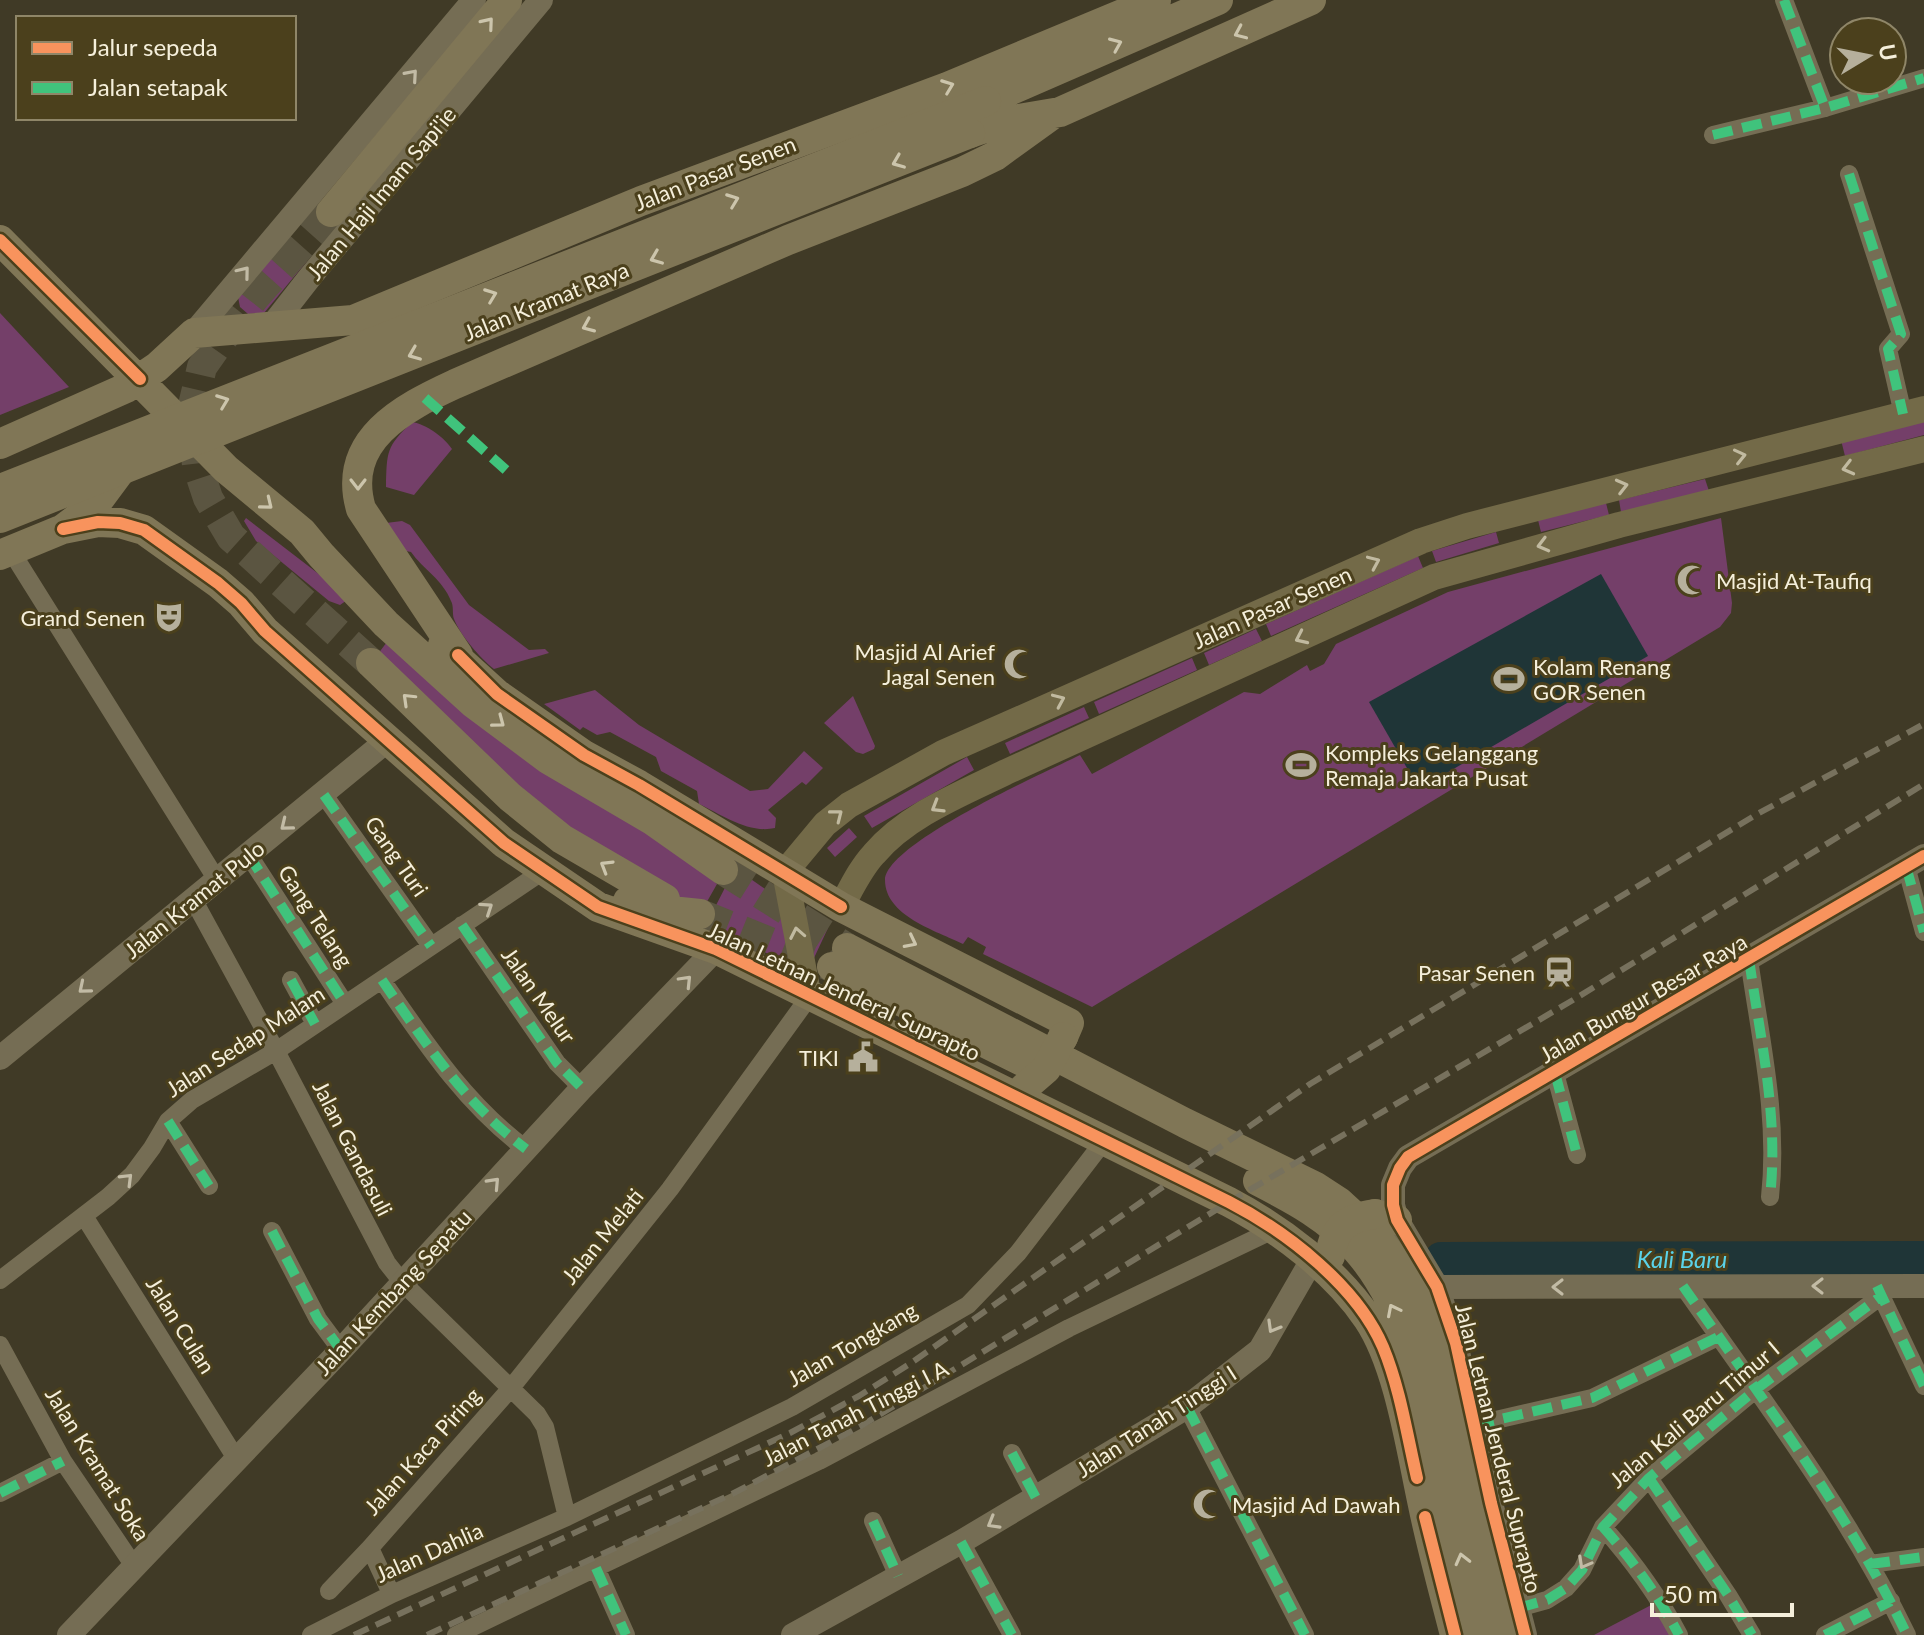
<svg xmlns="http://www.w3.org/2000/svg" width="1924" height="1635" font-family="Lato,sans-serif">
  <rect width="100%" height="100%" fill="#403a26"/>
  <path fill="#743f69" d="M282 240 307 261 264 313 248 314 240 307 238 297Z
    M0 313 69 387 0 415Z
    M1924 419V435L1845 456 1841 440Z
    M412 422C426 424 444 437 452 449L414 495 386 487C387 451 386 447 412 422Z
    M1705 479 1709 491 1621 512 1619 500Z
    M1606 503 1609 515 1541 532 1538 520Z
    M246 518 350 598 340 605 329 601 256 541 244 521Z
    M1721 518 1732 603 1731 613 1720 627 1092 1007 983 954 986 947 968 937 963 944C937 931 885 916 885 880 886 843 1046 772 1080 755L1092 774 1244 692 1260 694 1307 665 1310 671 1324 664 1336 644 1448 592Z
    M402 521 410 525 469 605 529 650 545 649 549 653 494 669C481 659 460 635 454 619 452 614 454 606 451 601 443 580 423 569 411 552L406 551 386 523Z
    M1496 532 1499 543 1436 562 1432 551Z
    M1418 556 1423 568 1271 636 1266 624Z
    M1256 629 1262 641 1209 665 1204 653Z
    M387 642 721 877 700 914 613 870 371 663Z
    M1192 658 1197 670 1099 714 1094 702Z
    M595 690 639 725 750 791 768 789 804 751 823 768 806 785 802 782 768 810 776 818 775 828C749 834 722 815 699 804L697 791 661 771 656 757 610 732 597 735 583 727 580 730 544 704Z
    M853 696 875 746 874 749 863 754 856 752 824 723Z
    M1084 707 1089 718 1010 754 1005 743Z
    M967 757 974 770 872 828 864 816Z
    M849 828 857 837 835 857 827 848Z
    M735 868 778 898 788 946V964L707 923Z
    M806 915 828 928 814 958Z
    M1655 1603 1673 1635H1594Z"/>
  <path fill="#1f3537" d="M1601 574 1648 656 1419 789 1369 702Z"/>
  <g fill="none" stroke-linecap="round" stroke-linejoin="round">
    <path stroke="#1f3537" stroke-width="34" d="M1441 1259 1924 1258"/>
    <path stroke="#5b5541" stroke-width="30" stroke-dasharray="30 15" stroke-linecap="butt" d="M331 212 255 297 219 343 202 367 191 414 197 465 208 498 231 537 371 663
      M723 870 847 948
      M700 914 832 967"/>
    <path stroke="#756d54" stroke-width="18" d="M1784 0 1825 108
      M1713 135 1825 108 1924 78
      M1849 174 1901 334 1888 349 1903 414
      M11 551 217 880
      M324 795 431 946
      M248 854 345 1004
      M1906 866 1924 932
      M193 899 276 1051 387 1263 402 1282 537 1414 545 1427 567 1517
      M462 925 557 1063 582 1088
      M1749 959C1760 1038 1779 1116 1770 1197
      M291 980 315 1024
      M382 980C424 1041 465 1104 526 1149
      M1555 1073 1577 1155
      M168 1121 209 1186
      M84 1216 237 1460
      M272 1231 318 1319 341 1350
      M0 1280 108 1197 132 1175 152 1148 168 1121 192 1100 276 1051 543 871
      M1683 1286C1762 1399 1847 1510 1907 1635
      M1877 1287 1924 1386
      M0 1345 63 1461 134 1566
      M1187 1407 1305 1635
      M1474 1425 1592 1398 1718 1337
      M1012 1453 1036 1498
      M1649 1478 1728 1595 1752 1635
      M0 1493 63 1461
      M873 1521 898 1576
      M1603 1527C1633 1561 1658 1595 1679 1635
      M961 1542 1012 1635
      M1870 1564 1924 1557
      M596 1568 626 1635
      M389 1589 370 1548 511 1388 670 1189 804 1004 808 993
      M329 1591 370 1548
      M1518 1608 1547 1600 1566 1588 1582 1570 1603 1527 1649 1478 1755 1390 1881 1296
      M311 1635 392 1594 567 1517 792 1407 968 1305 1018 1253 1104 1141
      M456 1635 819 1461 1069 1328 1275 1229
      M1825 1635 1891 1601"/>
    <path stroke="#756d54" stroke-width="24" d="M271 327 310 277 541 0
      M194 333 474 0
      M0 1058 389 739
      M1437 1287 1924 1286
      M69 1635 341 1350 582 1088 716 949
      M793 1635 961 1542 1187 1407 1260 1350 1312 1260
      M1525 1635 1491 1503 1456 1343 1437 1287 1397 1220 1393 1205V1185L1400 1168 1408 1157 1924 856"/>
    <path stroke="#736a48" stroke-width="26" d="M841 907C851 889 860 869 874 854 907 815 961 794 1006 772L1434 577 1619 525 1924 449
      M808 993 785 872 825 824 849 805 943 753 1421 541 1467 526 1924 409"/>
    <path stroke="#807656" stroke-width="30" d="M986 101 1218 0
      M970 133 1002 122 1060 112 1311 0
      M331 212 507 0
      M0 240 226 469 302 532 321 555 386 624 473 703 548 759 652 820 723 870
      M0 444 126 388 157 367 194 333 353 320 641 201 947 87 1156 0
      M63 529 98 522 120 523 144 530 218 583 241 603 265 631 504 843 598 907 716 949 1229 1202C1280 1229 1336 1271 1368 1319 1399 1365 1411 1450 1423 1505 1432 1549 1444 1592 1455 1635
      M0 555 63 529 95 505 129 459
      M443 645 497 694 584 755 639 785 841 907 1069 1023 1063 1037
      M458 655 361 509C341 440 403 408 455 384L788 240 962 172 995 156 1053 114
      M371 663 510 797 562 839 665 899
      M628 901 661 910 700 914
      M847 948 1185 1123 1316 1187 1339 1202 1375 1235 1391 1255 1419 1299 1435 1333 1444 1361 1506 1635
      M832 967 1022 1061
      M1258 1181C1295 1200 1329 1218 1357 1250 1413 1314 1429 1412 1447 1493 1457 1541 1470 1588 1482 1635
      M1375 1214 1397 1220"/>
    <path stroke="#77715d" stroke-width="6" stroke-dasharray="16 8" stroke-linecap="butt" d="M354 1635 790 1433 859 1396 911 1363 1310 1084 1759 813 1924 724
      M427 1635 732 1494 861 1426 1229 1202 1573 1000 1924 784"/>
    <path stroke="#807656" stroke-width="30" d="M0 489 986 101
      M0 518 970 133
      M1024 1088 1046 1069 1063 1037
      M1330 1256C1334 1227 1347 1218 1375 1214"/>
    <path stroke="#40c37c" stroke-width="10" stroke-dasharray="20 10" stroke-linecap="butt" d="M1784 0 1825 108
      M1713 135 1825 108 1924 78
      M1849 174 1901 334 1888 349 1903 414
      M425 398 506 470
      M324 795 431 946
      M248 854 345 1004
      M1906 866 1924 932
      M462 925 557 1063 582 1088
      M1749 959C1760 1038 1779 1116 1770 1197
      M291 980 315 1024
      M382 980C424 1041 465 1104 526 1149
      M1555 1073 1577 1155
      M168 1121 209 1186
      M272 1231 318 1319 341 1350
      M1683 1286C1762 1399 1847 1510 1907 1635
      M1877 1286 1924 1386
      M1187 1407 1305 1635
      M1474 1425 1592 1398 1718 1337
      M1012 1453 1036 1498
      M1649 1478 1728 1595 1752 1635
      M0 1493 63 1461
      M873 1521 898 1576
      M1603 1527C1633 1561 1658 1595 1679 1635
      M961 1542 1012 1635
      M1870 1564 1924 1557
      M596 1568 626 1635
      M1518 1608 1547 1600 1566 1588 1582 1570 1603 1527 1649 1478 1755 1390 1881 1296
      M1825 1635 1891 1601"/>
    <g stroke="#4b401c" stroke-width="17">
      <path id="cycleway" d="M0 240 140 379
        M63 529 98 522 120 523 144 530 218 583 241 603 265 631 504 843 598 907 716 949 1229 1202C1287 1232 1357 1286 1383 1347 1400 1388 1407 1435 1417 1478
        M458 655 497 694 584 755 639 785 841 907
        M1425 1517 1455 1635
        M1525 1635 1491 1503 1456 1343 1437 1287 1397 1220 1393 1205V1185L1400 1168 1408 1157 1924 856"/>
    </g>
    <use href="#cycleway" stroke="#f8935d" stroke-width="12"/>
  </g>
  <defs><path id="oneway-chevron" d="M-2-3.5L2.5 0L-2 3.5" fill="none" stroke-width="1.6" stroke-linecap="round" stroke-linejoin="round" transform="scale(2)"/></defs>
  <g stroke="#ccc5ac">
    <use href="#oneway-chevron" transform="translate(488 23) rotate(-50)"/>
    <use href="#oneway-chevron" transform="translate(1240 33) rotate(156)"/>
    <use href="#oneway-chevron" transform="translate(1116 44) rotate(-23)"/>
    <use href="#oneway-chevron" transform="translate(948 86) rotate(-21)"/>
    <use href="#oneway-chevron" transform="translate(898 162) rotate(158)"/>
    <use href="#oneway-chevron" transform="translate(733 200) rotate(-21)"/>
    <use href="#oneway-chevron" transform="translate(656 258) rotate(158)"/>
    <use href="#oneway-chevron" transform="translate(491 295) rotate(-21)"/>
    <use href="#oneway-chevron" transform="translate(588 326) rotate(157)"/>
    <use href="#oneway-chevron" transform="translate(414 354) rotate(158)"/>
    <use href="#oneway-chevron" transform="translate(223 401) rotate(-21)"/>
    <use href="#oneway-chevron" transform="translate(358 484) rotate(90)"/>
    <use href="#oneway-chevron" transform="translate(267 504) rotate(39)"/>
    <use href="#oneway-chevron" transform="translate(408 699) rotate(-136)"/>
    <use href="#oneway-chevron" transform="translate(499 722) rotate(37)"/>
    <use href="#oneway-chevron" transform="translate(606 866) rotate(-149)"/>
    <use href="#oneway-chevron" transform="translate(911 942) rotate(27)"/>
    <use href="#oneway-chevron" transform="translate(1393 1310) rotate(-117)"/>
    <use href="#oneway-chevron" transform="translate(1462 1559) rotate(-104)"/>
  </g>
  <g stroke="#c2bba5">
    <use href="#oneway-chevron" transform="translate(412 75) rotate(-49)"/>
    <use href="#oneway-chevron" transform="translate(244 272) rotate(-51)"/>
    <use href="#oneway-chevron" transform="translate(286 825) rotate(141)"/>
    <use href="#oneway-chevron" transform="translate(487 908) rotate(-34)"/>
    <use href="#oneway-chevron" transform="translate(686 981) rotate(-46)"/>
    <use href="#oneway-chevron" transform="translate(84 988) rotate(140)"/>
    <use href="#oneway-chevron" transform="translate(127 1179) rotate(-45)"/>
    <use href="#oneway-chevron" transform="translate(494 1183) rotate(-47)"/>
    <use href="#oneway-chevron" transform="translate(1818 1286) rotate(180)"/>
    <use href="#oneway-chevron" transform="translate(1558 1287) rotate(180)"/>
    <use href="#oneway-chevron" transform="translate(1273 1327) rotate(120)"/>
    <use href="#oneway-chevron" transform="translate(993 1523) rotate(150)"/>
    <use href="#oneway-chevron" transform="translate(1584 1563) rotate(119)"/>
  </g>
  <g stroke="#c1baa0">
    <use href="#oneway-chevron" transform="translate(1740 456) rotate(-13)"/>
    <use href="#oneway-chevron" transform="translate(1848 468) rotate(166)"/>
    <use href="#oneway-chevron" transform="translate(1622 486) rotate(-14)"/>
    <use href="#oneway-chevron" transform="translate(1543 545) rotate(165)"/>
    <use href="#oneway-chevron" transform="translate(1374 562) rotate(-24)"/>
    <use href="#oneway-chevron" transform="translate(1301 638) rotate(155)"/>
    <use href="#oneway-chevron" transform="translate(1059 700) rotate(-24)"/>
    <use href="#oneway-chevron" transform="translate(937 807) rotate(149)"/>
    <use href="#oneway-chevron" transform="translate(837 815) rotate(-38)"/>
    <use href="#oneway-chevron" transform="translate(797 933) rotate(-101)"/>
  </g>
  <defs>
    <g id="mosque-bare" transform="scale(2.4)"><path d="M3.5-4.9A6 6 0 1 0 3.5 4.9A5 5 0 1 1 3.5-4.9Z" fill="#b6b09c" stroke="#4b401c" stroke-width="2.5" paint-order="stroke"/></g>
    <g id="theatre-bare" transform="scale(2.4)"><path d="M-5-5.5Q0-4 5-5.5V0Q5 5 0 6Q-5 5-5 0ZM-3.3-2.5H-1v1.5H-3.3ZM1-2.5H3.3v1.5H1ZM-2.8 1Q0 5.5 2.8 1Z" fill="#b6b09c" stroke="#4b401c" stroke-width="2.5" paint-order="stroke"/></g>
    <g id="stadium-bare" transform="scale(2.4)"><path d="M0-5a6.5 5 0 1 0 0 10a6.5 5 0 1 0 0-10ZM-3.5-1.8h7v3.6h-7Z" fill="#b6b09c" stroke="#4b401c" stroke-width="2.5" paint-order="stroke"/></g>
    <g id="station-bare" transform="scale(2.4)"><path d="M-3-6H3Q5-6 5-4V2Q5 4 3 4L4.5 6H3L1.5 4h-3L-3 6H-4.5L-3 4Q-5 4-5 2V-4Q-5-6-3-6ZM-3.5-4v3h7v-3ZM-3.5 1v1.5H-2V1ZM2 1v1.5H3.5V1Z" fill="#b6b09c" stroke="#4b401c" stroke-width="2.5" paint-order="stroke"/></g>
    <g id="civic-bare" transform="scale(2.4)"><path d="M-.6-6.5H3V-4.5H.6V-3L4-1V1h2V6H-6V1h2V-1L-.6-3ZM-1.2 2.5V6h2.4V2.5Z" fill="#b6b09c" stroke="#4b401c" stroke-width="2.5" paint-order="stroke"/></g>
  </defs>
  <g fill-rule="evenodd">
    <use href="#mosque-bare" x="1692" y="580"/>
    <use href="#theatre-bare" x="169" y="617"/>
    <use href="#mosque-bare" x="1019" y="664"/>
    <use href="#stadium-bare" x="1509" y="679"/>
    <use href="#stadium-bare" x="1301" y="765"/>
    <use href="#station-bare" x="1559" y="972"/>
    <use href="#civic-bare" x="863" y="1057"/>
    <use href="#mosque-bare" x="1208" y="1504"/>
  </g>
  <g text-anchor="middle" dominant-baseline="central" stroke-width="6" stroke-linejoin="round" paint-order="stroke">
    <g font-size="22" fill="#f5efdb" stroke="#4b401c">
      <text transform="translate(715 173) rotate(-21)">Jalan Pasar Senen</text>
      <text transform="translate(381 193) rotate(-50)">Jalan Haji Imam Sapi'ie</text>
      <text transform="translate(546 301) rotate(-22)">Jalan Kramat Raya</text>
      <text transform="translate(1272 607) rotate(-24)">Jalan Pasar Senen</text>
      <text transform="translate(397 856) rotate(55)">Gang Turi</text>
      <text transform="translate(194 899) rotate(-39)">Jalan Kramat Pulo</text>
      <text transform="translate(316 916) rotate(57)">Gang Telang</text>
      <text transform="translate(844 991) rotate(25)">Jalan Letnan Jenderal Suprapto</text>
      <text transform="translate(539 995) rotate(55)">Jalan Melur</text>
      <text transform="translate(1643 998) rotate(-30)">Jalan Bungur Besar Raya</text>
      <text transform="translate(245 1041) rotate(-33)">Jalan Sedap Malam</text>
      <text transform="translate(353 1148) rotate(63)">Jalan Gandasuli</text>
      <text transform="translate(602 1236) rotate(-51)">Jalan Melati</text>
      <text transform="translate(393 1292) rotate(-47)">Jalan Kembang Sepatu</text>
      <text transform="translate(181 1325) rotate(58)">Jalan Culan</text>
      <text transform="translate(852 1344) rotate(-30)">Jalan Tongkang</text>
      <text transform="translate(855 1413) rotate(-27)">Jalan Tanah Tinggi I A</text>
      <text transform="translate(1694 1414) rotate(-40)">Jalan Kali Baru Timur I</text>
      <text transform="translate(1156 1421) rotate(-33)">Jalan Tanah Tinggi I</text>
      <text transform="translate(1499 1448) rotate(76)">Jalan Letnan Jenderal Suprapto</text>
      <text transform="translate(422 1451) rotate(-48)">Jalan Kaca Piring</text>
      <text transform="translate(98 1464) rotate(58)">Jalan Kramat Soka</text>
      <text transform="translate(429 1552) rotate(-24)">Jalan Dahlia</text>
    </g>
    <g font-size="22" fill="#f5efdb" stroke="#4b401c" text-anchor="start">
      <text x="1716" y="580">Masjid At-Taufiq</text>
      <text x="145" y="617" text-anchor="end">Grand Senen</text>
      <text x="995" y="651" text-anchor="end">Masjid Al Arief<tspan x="995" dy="25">Jagal Senen</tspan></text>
      <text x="1533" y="666">Kolam Renang<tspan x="1533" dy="25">GOR Senen</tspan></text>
      <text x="1325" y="752">Kompleks Gelanggang<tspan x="1325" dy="25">Remaja Jakarta Pusat</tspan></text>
      <text x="1535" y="972" text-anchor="end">Pasar Senen</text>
      <text x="839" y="1057" text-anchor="end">TIKI</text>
      <text x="1232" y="1504">Masjid Ad Dawah</text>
    </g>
    <g font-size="24" font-style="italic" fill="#5ad2e9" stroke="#4b401c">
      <text x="1682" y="1258">Kali Baru</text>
    </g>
  </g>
  <rect x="16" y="16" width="280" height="104" fill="#4b401c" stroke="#8f8668" stroke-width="2"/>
  <rect x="32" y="42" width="40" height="12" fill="#f8935d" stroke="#8f8668" stroke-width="2"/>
  <text x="88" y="56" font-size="24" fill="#f5efdb">Jalur sepeda</text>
  <rect x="32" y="82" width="40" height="12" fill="#40c37c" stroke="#8f8668" stroke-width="2"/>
  <text x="88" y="96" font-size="24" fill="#f5efdb">Jalan setapak</text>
  <g transform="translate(1868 56) rotate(80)"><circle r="38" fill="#4b401c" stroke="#8f8668" stroke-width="2"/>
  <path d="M0-6L14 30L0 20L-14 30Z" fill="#b6b09c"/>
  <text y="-12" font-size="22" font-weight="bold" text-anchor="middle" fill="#f5efdb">U</text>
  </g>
  <path d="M1652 1603v12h140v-12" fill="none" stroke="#f5efdb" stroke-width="4"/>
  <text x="1664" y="1603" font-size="24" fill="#f5efdb" stroke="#4b401c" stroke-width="6" paint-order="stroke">50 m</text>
</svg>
